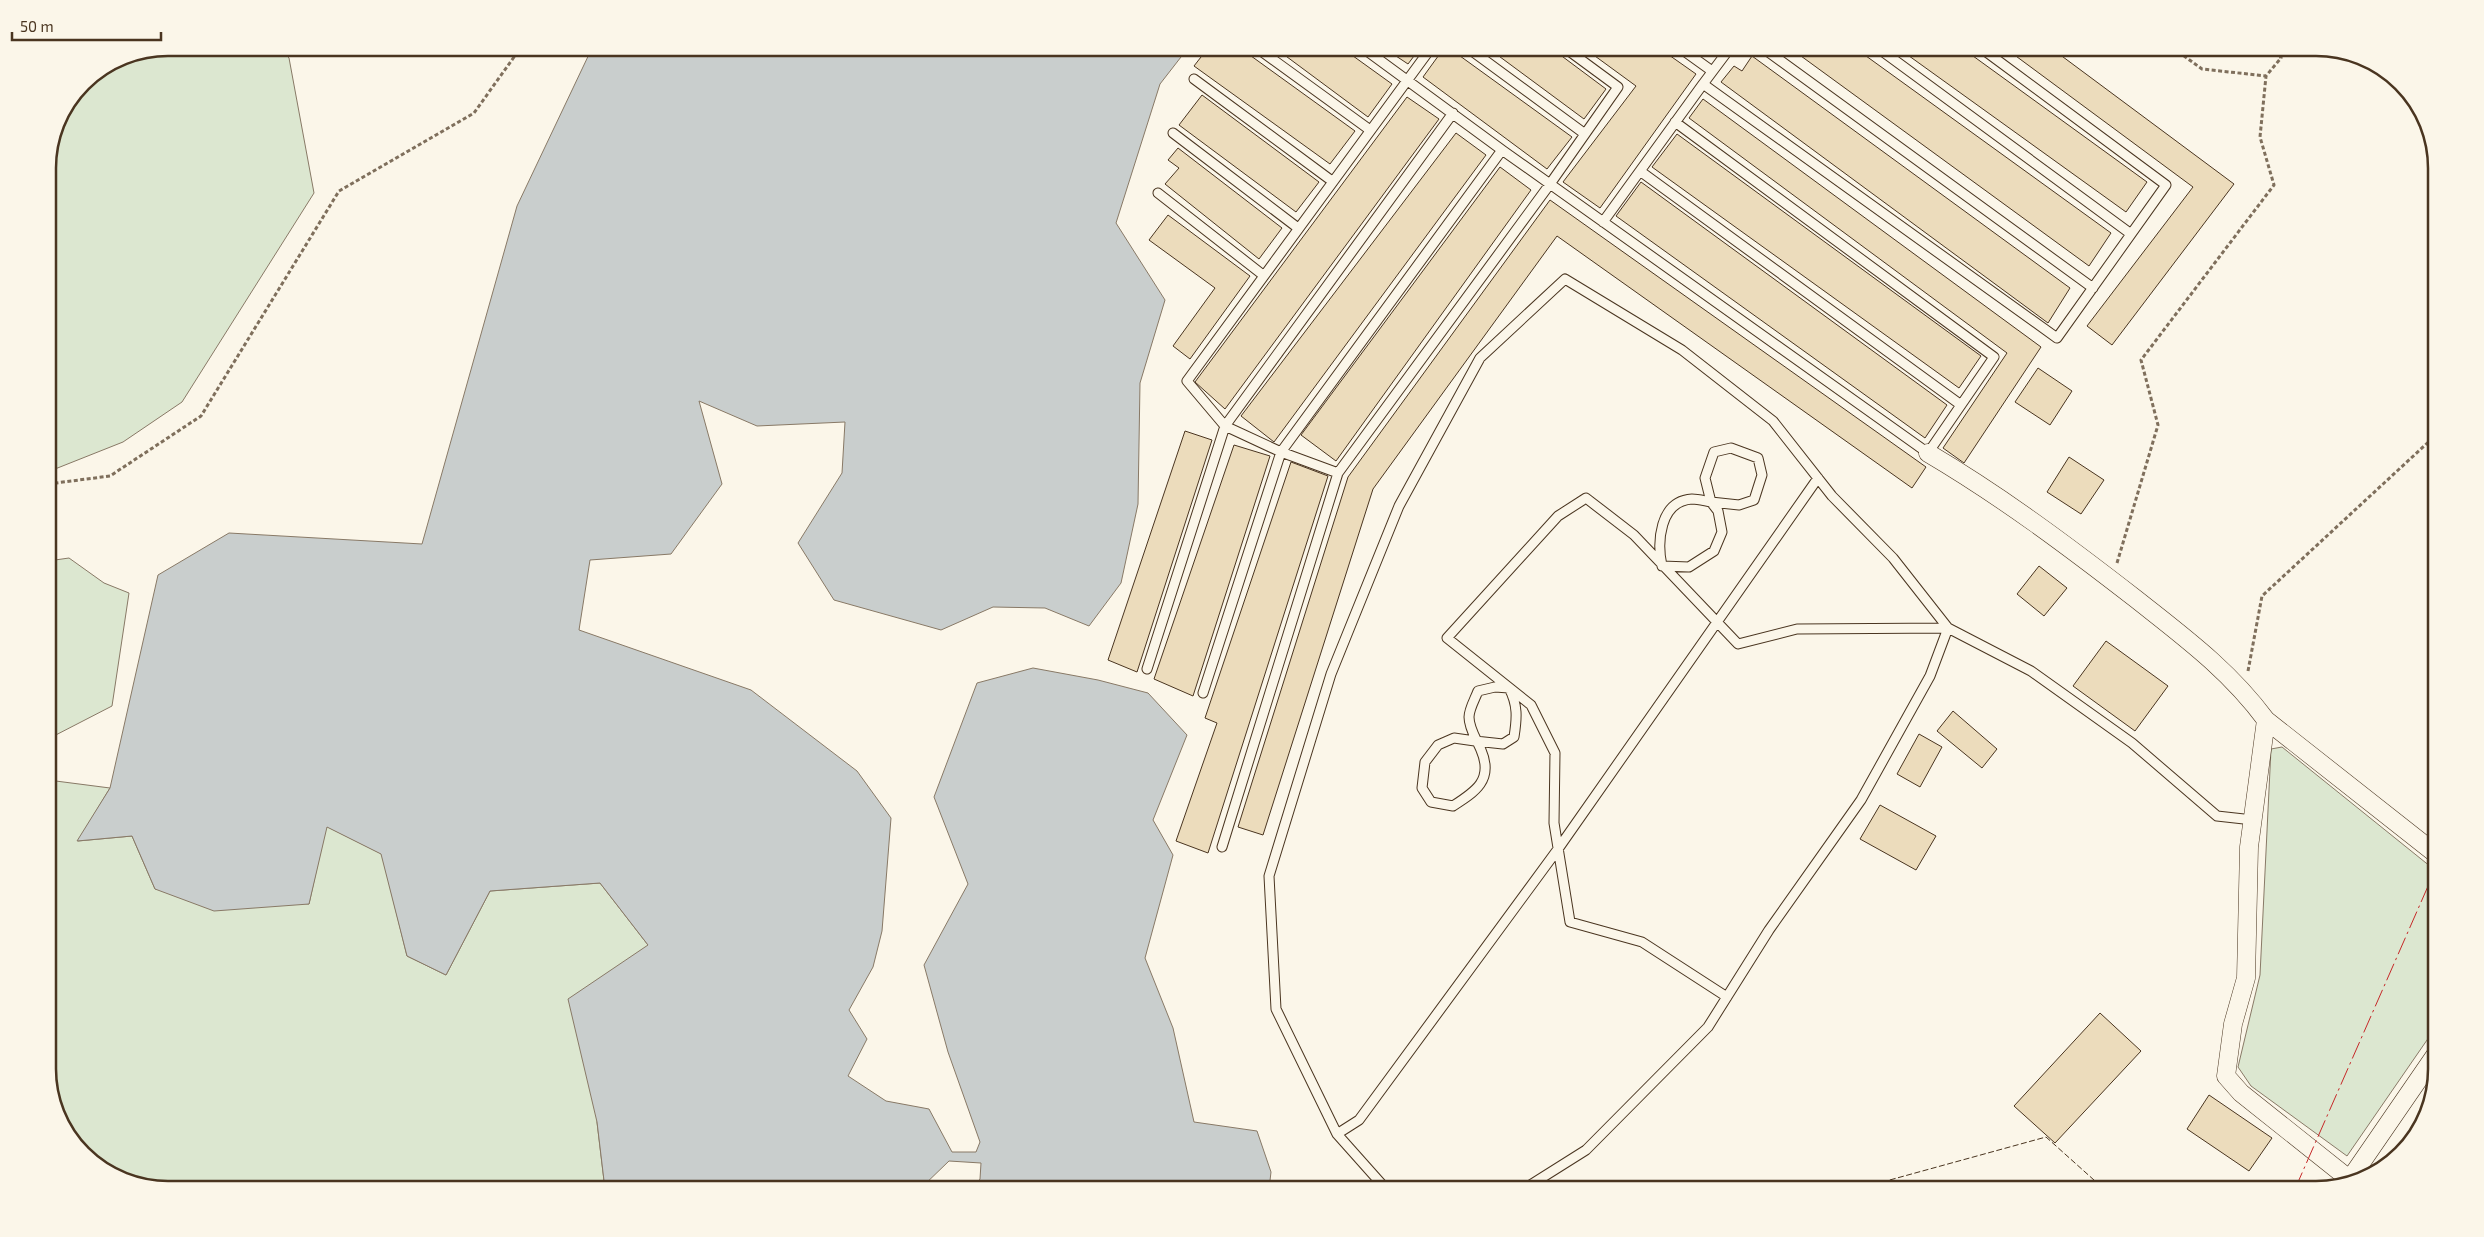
<svg xmlns="http://www.w3.org/2000/svg" width="2484" height="1237" font-family="'Exo 2',sans-serif">
  <rect width="100%" height="100%" fill="#fbf6e9"/>
  <path fill="#dce7d0" stroke="#887966" d="M169 48H280L289 58 314 193 182 402 123 442 55 469 48 407V161L57 122 83 83 123 57Z
    M69 558 104 583 129 593 112 706 48 739V561Z
    M2282 747 2436 871V1027L2347 1156 2251 1086 2238 1067 2260 975 2271 749Z
    M48 780 110 788 78 841 132 836 155 889 309 904 326 826 382 854 407 956 446 975 490 891 600 883 648 945 597 1122 605 1189H169L115 1177 68 1136 48 1077Z"/>
  <path fill="#c9cecd" stroke="#887966" d="M592 48H1188L1160 84 1116 223 1165 300 1140 383 1138 504 1121 583 1089 626 1045 608 993 607 941 630 834 600 798 543 842 473 845 422 757 426 699 401 722 484 671 554 590 560 579 630 751 690 857 771 891 818 882 931 873 967 849 1010 867 1039 848 1076 886 1101 929 1109 952 1152H976L980 1142 948 1052 924 965 968 884 934 797 977 683 1033 668 1098 680 1148 693 1187 735 1153 820 1173 855 1145 958 1173 1028 1194 1122 1257 1131 1271 1172 1269 1189H974L980 1179 981 1163 949 1161 920 1189H605L597 1122 568 999 648 945 600 883 490 891 446 975 407 956 381 854 327 827 309 904 214 911 155 889 132 836 77 841 110 788 158 575 229 533 422 544 517 206Z"/>
  <path fill="#ecdcbc" stroke="#4a3520" d="M1208 48H1240L1355 131 1330 164 1194 66Z
    M1275 48H1342L1392 84 1368 117Z
    M1384 48H1420L1408 64Z
    M1444 48H1449L1572 137 1547 169 1423 77Z
    M1488 48H1551L1606 89 1584 119Z
    M1584 48H1659L1696 74 1600 208 1563 182 1636 86Z
    M1699 48H1716L1710 56Z
    M1790 48H1855L2111 233 2089 266Z
    M1898 48H1962L2147 182 2126 212Z
    M2005 48H2051L2234 184 2112 345 2087 326 2193 187Z
    M1752 56 2070 288 2048 323 1721 82 1734 66 1742 71Z
    M1202 95 1319 182 1296 212 1179 125Z
    M1407 97 1439 119 1225 409 1195 382Z
    M1703 99 2041 347 1964 463 1943 448 2007 353 1689 118Z
    M1456 133 1486 155 1274 442 1241 416Z
    M1677 134 1981 356 1959 388 1652 167Z
    M1178 148 1282 228 1259 259 1165 184 1179 168 1168 160Z
    M1500 167 1531 190 1336 461 1301 435Z
    M1641 182 1947 405 1925 438 1616 216Z
    M1550 200 1926 467 1912 488 1557 236 1373 489 1263 835 1238 827 1348 477Z
    M1168 215 1250 276 1190 359 1173 346 1215 288 1149 240Z
    M2038 368 2072 391 2050 425 2015 402Z
    M1185 431 1212 440 1137 672 1108 660Z
    M1234 445 1270 456 1193 696 1154 679Z
    M2069 457 2104 480 2081 514 2047 492Z
    M1291 462 1328 476 1208 853 1176 841 1217 723 1205 718Z
    M2039 566 2067 588 2044 616 2017 594Z
    M2106 641 2168 686 2135 731 2073 686Z
    M1953 711 1997 749 1982 768 1937 731Z
    M1919 734 1942 747 1920 787 1897 774Z
    M1880 805 1936 836 1916 870 1860 839Z
    M2100 1013 2141 1051 2055 1143 2014 1106Z
    M2209 1095 2272 1138 2249 1171 2187 1129Z"/>
  <g fill="none" stroke-linecap="round" stroke-linejoin="round">
    <g stroke="#4a3520" stroke-width="11">
      <path id="service" d="M1257 48 1370 130
        M1363 48 1502 150
        M1431 48 1187 381 1225 426 1453 113
        M1468 48 1585 134
        M1680 48 1712 71
        M1763 48 2093 288
        M1878 48 2131 234
        M1194 79 1332 181
        M1703 84 1730 48
        M1173 133 1298 228
        M1640 171 1961 405
        M1158 193 1263 275
        M1603 222 1703 84 2057 338 2166 185 1981 48
        M1711 502C1705 501 1698 499 1692 499 1659 501 1657 543 1662 566L1689 567 1714 551 1722 532 1718 511 1711 502 1705 478 1714 452 1731 448 1758 458 1762 475 1754 500 1739 505 1711 502
        M1147 669 1225 426 1281 452 1502 150 1550 184 1618 87 1565 48
        M1203 693 1281 452 1338 473
        M1475 741 1454 738 1438 745 1425 762 1422 788 1431 802 1453 806C1475 792 1494 780 1481 750 1477 740 1469 729 1469 717 1469 709 1475 699 1478 691L1495 687 1509 688C1518 705 1517 718 1514 737L1503 744 1475 741
        M1222 847 1338 473 1550 184 1928 453 1994 357 1675 122
        M1727 997 1642 942 1570 922 1554 823 1555 753 1531 705 1447 638 1558 516 1586 498 1634 535 1738 644 1797 629 1948 628
        M1337 1134 1359 1120 1558 849 1818 478
        M1386 1189 1337 1134 1276 1009 1269 876 1331 674 1399 506 1480 358 1565 279 1682 350 1773 421 1832 496 1893 558 1948 628
        M1524 1189 1586 1150 1708 1027 1769 930 1861 800 1930 676 1948 628 2031 671 2132 743 2217 816 2253 820"/>
    </g>
    <g stroke="#4a3520" stroke-width="19">
      <path id="minor" d="M1928 453C2001 496 2069 547 2136 599 2184 637 2229 670 2266 720L2436 854
        M2266 720 2249 847 2246 978 2233 1024 2226 1076 2241 1093 2349 1179
        M2350 1179 2436 1054"/>
    </g>
    <path stroke="#7f6f5c" stroke-width="3" stroke-dasharray="4 2.5" stroke-linecap="butt" d="M2173 48 2202 69 2266 76
      M2281 57 2288 48
      M48 484 110 476 201 416 339 191 474 113 514 57 516 48
      M2117 563 2158 425 2141 360 2274 185 2260 137 2266 76 2281 58 2276 48
      M2248 671 2262 596 2436 435"/>
    <use href="#service" stroke="#fbf6e9" stroke-width="9"/>
    <use href="#minor" stroke="#fbf6e9" stroke-width="18"/>
    <path stroke="#4a3520" stroke-width="1" stroke-dasharray="6 2.5" stroke-linecap="butt" d="M1857 1189 2046 1137 2104 1189"/>
    <path stroke="#c62828" stroke-width="1" stroke-dasharray="18 4 2.5 4" stroke-linecap="butt" d="M2295 1189 2436 868"/>
  </g>
  <path d="M0 0H2484V1237H0ZM168 56H2316A112 112 0 0 1 2428 168V1069A112 112 0 0 1 2316 1181H168A112 112 0 0 1 56 1069V168A112 112 0 0 1 168 56Z" fill="#fbf6e9" fill-rule="evenodd"/>
  <path fill="none" stroke="#4a3520" stroke-width="2.5" d="M168 56H2316A112 112 0 0 1 2428 168V1069A112 112 0 0 1 2316 1181H168A112 112 0 0 1 56 1069V168A112 112 0 0 1 168 56Z"/>
  <path d="M12 32v8h149v-8" fill="none" stroke="#4a3520" stroke-width="2.5"/>
  <text x="20" y="32" font-size="15" fill="#4a3520" stroke="#fbf6e9" stroke-width="4" paint-order="stroke">50 m</text>
</svg>
